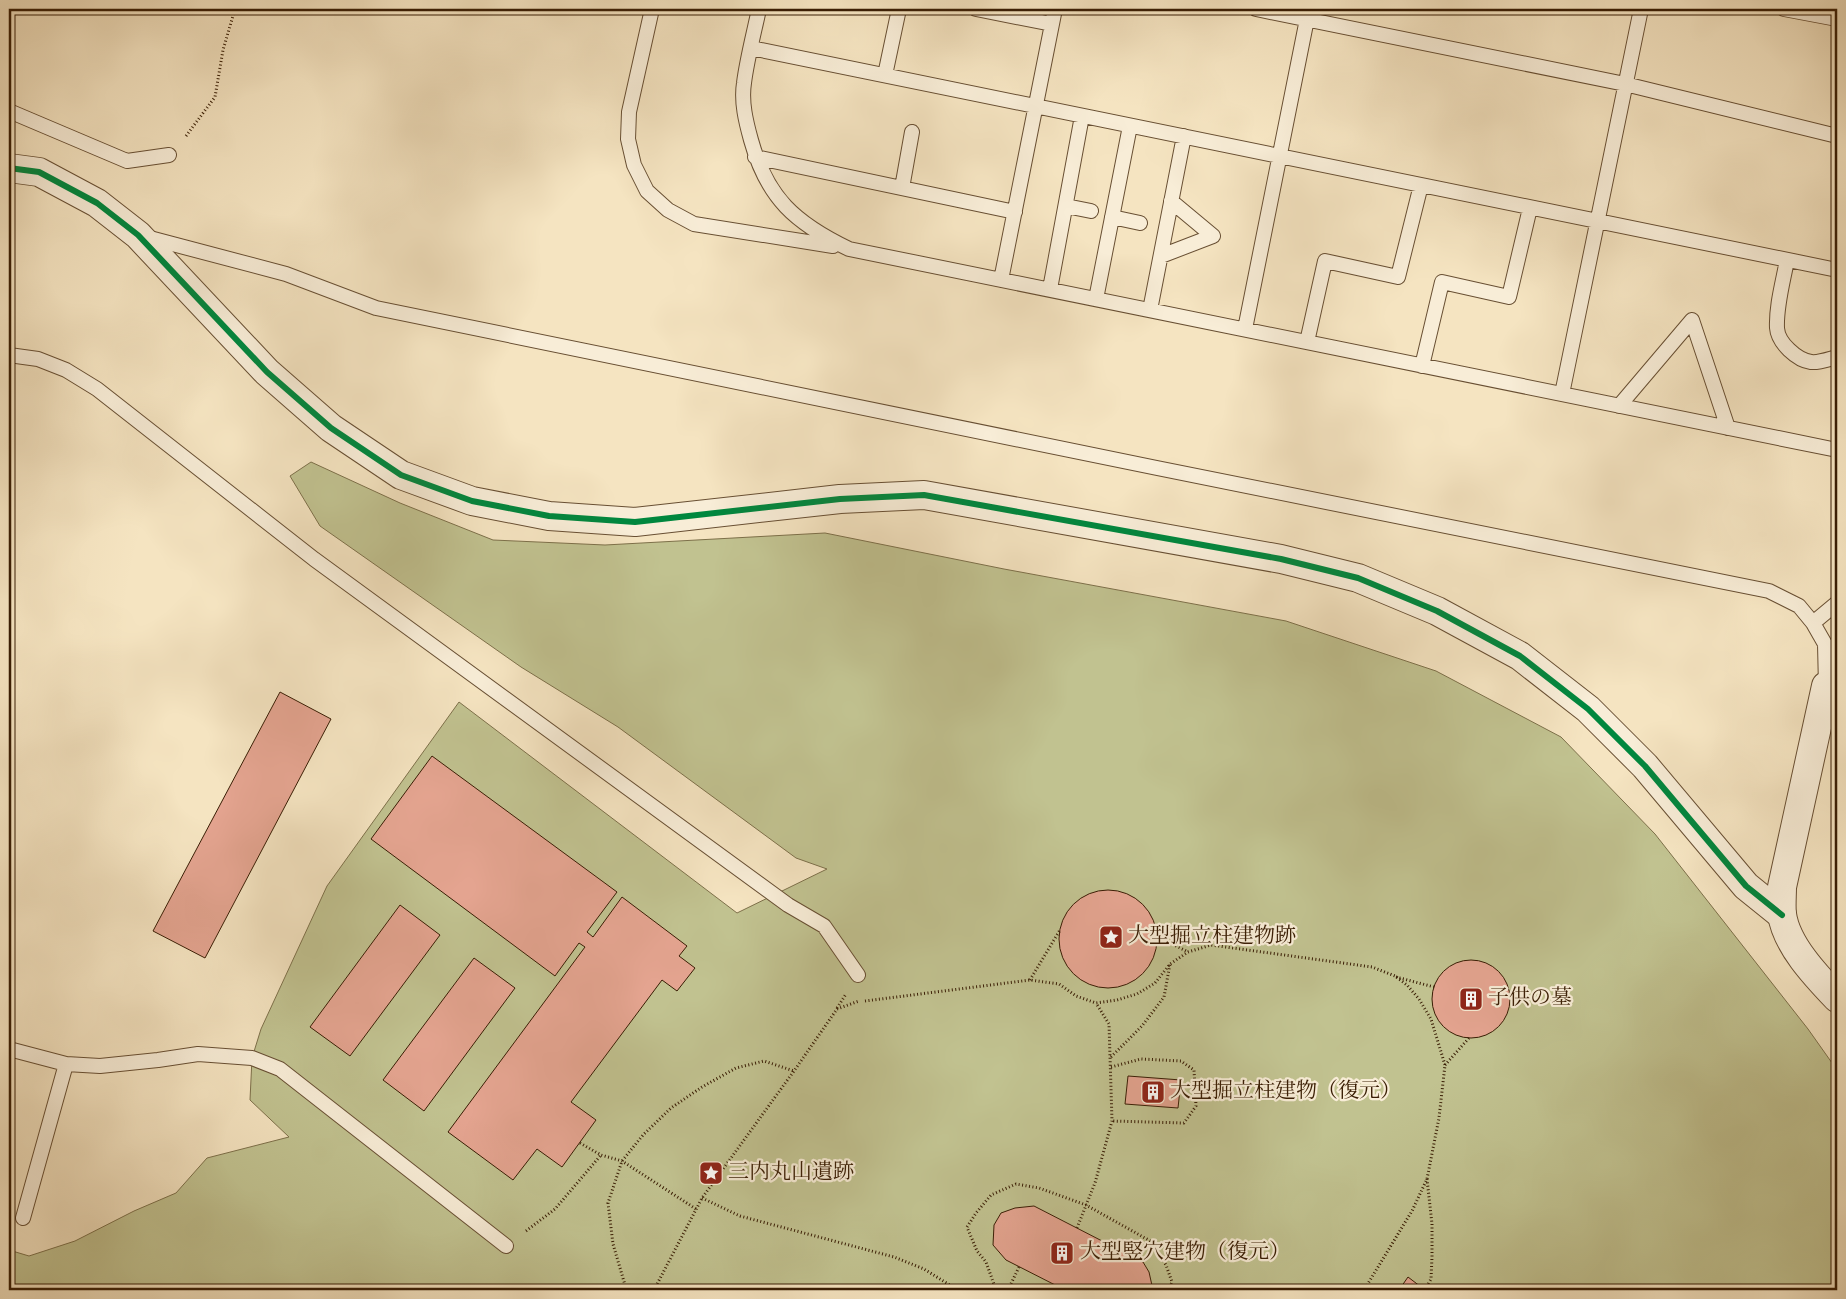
<svg xmlns="http://www.w3.org/2000/svg" width="1846" height="1299" font-family="'Sorts Mill Goudy','Noto Serif JP',serif">
  <rect width="100%" height="100%" fill="#f5e4c1"/>
  <filter id="stains"><feTurbulence type="fractalNoise" baseFrequency=".004" numOctaves="4"/><feColorMatrix values="0 0 0 0 .2 0 0 0 0 .09 0 0 0 0 .02 0 0 0 .5 -.17"/></filter>
  <radialGradient id="worn" r=".72"><stop offset=".6" stop-color="#630" stop-opacity="0"/><stop offset="1" stop-color="#630" stop-opacity=".3"/></radialGradient>
  <path fill="#c1c290" stroke="#7d704a" d="M311 462 400 503 493 540 605 545 825 533 1004 569 1286 621 1436 671 1561 737 1655 834 1808 1029 1837 1070V1290H9V1250L29 1256 75 1241 134 1211 176 1193 207 1158 289 1137 250 1100 252 1058 261 1029 327 886 459 702 737 913 827 869 796 858 618 727 521 667 320 526 290 476Z"/>
  <path fill="#e4a490" stroke="#391d04" d="M280 692 331 719 205 958 153 931Z
    M432 756 617 892 587 932 593 937 622 897 687 946 679 956 695 968 677 991 662 980 571 1102 596 1120 562 1167 537 1149 513 1180 448 1132 585 947 579 943 555 976 371 839Z
    M1059 939a49 49 0 1 1 98 0a49 49 0 1 1-98 0Z
    M400 905 440 935 350 1056 310 1027Z
    M474 958 515 988 424 1111 383 1080Z
    M1432 999a39 39 0 1 1 78 0a39 39 0 1 1-78 0Z
    M1128 1076 1181 1080 1178 1108 1125 1104Z
    M1034 1206 1143 1262 1149 1272 1153 1290H1065L1006 1260 993 1245 994 1225 1001 1213 1015 1208Z
    M1408 1277 1425 1290H1426H1399Z"/>
  <g fill="none" stroke-linecap="round" stroke-linejoin="round">
    <g stroke="#684f33" stroke-width="16">
      <path id="service" d="M652 9 629 112 628 139 634 165 647 191 668 210 694 224 833 246
        M759 9C754 33 747 59 744 83 741 102 746 122 751 140 767 198 795 223 849 249L1837 450
        M976 9 1052 24
        M1256 9 1625 84 1837 136
        M1784 9 1837 19
        M751 48 1837 270
        M885 75 899 9
        M9 111 127 161 169 155
        M755 157 1015 212
        M902 188 912 132
        M1066 206 1091 211
        M1112 217 1140 223
        M146 237 286 274 376 308 1157 468 1769 591 1799 606 1813 623 1825 644 1826 686 1830 688
        M1161 256 1213 236 1171 201
        M1787 260C1783 282 1776 306 1777 328 1778 343 1797 360 1811 362 1819 363 1829 359 1837 357
        M1001 280 1055 9
        M1050 289 1082 116
        M1096 299 1130 126
        M1150 310 1184 136
        M1245 329 1309 9
        M1307 342 1325 261 1398 277 1421 185
        M9 355 38 359 66 370 97 389 314 559 788 905 824 926 858 975
        M1422 366 1442 282 1509 297 1530 208
        M1562 394 1641 9
        M1619 406 1692 320 1728 428
        M1813 623 1837 603
        M9 1049 66 1064 100 1066 158 1060 198 1054 252 1058 280 1069 506 1246
        M23 1218 66 1064"/>
    </g>
    <g stroke="#684f33" stroke-width="30">
      <path id="minor" d="M9 168 39 172 97 203 138 235 267 372 331 428 401 475 472 501 549 516 635 522 840 499 924 495 1281 559 1358 578 1437 611 1520 656 1588 709 1645 766 1746 886 1782 915"/>
    </g>
    <g stroke="#684f33" stroke-width="30">
      <path id="tertiary" d="M1826 686 1782 887C1782 896 1781 906 1782 914 1786 945 1817 977 1837 998"/>
    </g>
    <path stroke="#391d04" stroke-width="3" stroke-dasharray="1 2.5" stroke-linecap="butt" d="M186 136 215 97 223 50 235 9
      M1157 936 1188 952
      M1396 977 1434 987
      M1030 980 1060 930
      M865 1001 1030 980 1059 984 1076 996 1096 1003 1117 1000 1137 994 1155 983 1170 964 1188 952 1211 945 1372 967 1395 976 1407 985 1419 999 1431 1019 1445 1065 1439 1118 1427 1179 1412 1211 1364 1290
      M837 1008 846 994
      M1111 1057 1142 1026 1164 997 1170 964
      M1445 1065 1469 1038
      M1111 1067 1141 1059 1181 1061 1194 1070 1196 1106 1184 1123 1112 1121
      M580 1143 601 1155 622 1161 696 1209
      M702 1198 740 1216 894 1257 924 1269 956 1289
      M1077 1228 1095 1183 1112 1121 1109 1024 1096 1003
      M526 1231 555 1209 601 1155
      M631 1290 625 1285 613 1244 608 1203 622 1161 643 1135 671 1108 702 1087 736 1068 764 1061 794 1071
      M654 1290 702 1198 794 1071 837 1009 859 1001
      M940 1290 956 1289 968 1290
      M996 1290 986 1262 977 1251 967 1227 976 1213 991 1195 1016 1184 1039 1188 1086 1205 1152 1242 1166 1265 1172 1282 1169 1290
      M1008 1290 1019 1267
      M1425 1290 1431 1279 1432 1257V1224L1427 1179"/>
    <use href="#service" stroke="#f8edd7" stroke-width="14"/>
    <use href="#minor" stroke="#f8edd7" stroke-width="28"/>
    <use href="#tertiary" stroke="#f8edd7" stroke-width="28"/>
    <g stroke="#f8edd7" stroke-width="9">
      <path id="cycleway" d="M9 168 39 172 97 203 138 235 267 372 331 428 401 475 472 501 549 516 635 522 840 499 924 495 1281 559 1358 578 1437 611 1520 656 1588 709 1645 766 1746 886 1782 915"/>
    </g>
    <use href="#cycleway" stroke="#00873e" stroke-width="6"/>
  </g>
  <defs>
    <g id="sight-square" transform="scale(1.25)"><rect x="-9" y="-9" width="18" height="18" rx="4" fill="#8f2418" stroke="#f8edd7"/><path d="M0-6L1.8-2.2L6-1.7L2.9 1.2L3.7 5.4L0 3.3L-3.7 5.4L-2.9 1.2L-6-1.7L-1.8-2.2Z" fill="#fff"/></g>
    <g id="building-square" transform="scale(1.25)"><rect x="-9" y="-9" width="18" height="18" rx="4" fill="#8f2418" stroke="#f8edd7"/><path d="M-4-6H4V6H1V3H-1V6H-4ZM-2.5-4.3h1.7v1.8h-1.7ZM.8-4.3h1.7v1.8H.8ZM-2.5-1h1.7V.8h-1.7ZM.8-1h1.7V.8H.8Z" fill="#fff"/></g>
  </defs>
  <g fill-rule="evenodd">
    <use href="#sight-square" x="1111" y="937"/>
    <use href="#building-square" x="1471" y="999"/>
    <use href="#building-square" x="1153" y="1092"/>
    <use href="#sight-square" x="711" y="1173"/>
    <use href="#building-square" x="1062" y="1253"/>
  </g>
  <g text-anchor="middle" dominant-baseline="central" stroke-width="4.5" stroke-linejoin="round" paint-order="stroke">
    <g font-size="21" fill="#391d04" stroke="#f8edd7" text-anchor="start">
      <text x="1128" y="937">大型掘立柱建物跡</text>
      <text x="1488" y="999">子供の墓</text>
      <text x="1170" y="1092">大型掘立柱建物（復元）</text>
      <text x="728" y="1173">三内丸山遺跡</text>
      <text x="1080" y="1253">大型竪穴建物（復元）</text>
    </g>
  </g>
  <rect width="1846" height="1299" fill="none" stroke="#f5e4c1" stroke-width="30"/>
  <rect x="10" y="10" width="1826" height="1279" fill="none" stroke="#391d04" stroke-width="2.5"/>
  <rect x="15" y="15" width="1816" height="1269" fill="none" stroke="#391d04"/>
  <rect width="100%" height="100%" filter="url(#stains)"/>
  <rect width="100%" height="100%" fill="url(#worn)"/>
</svg>
